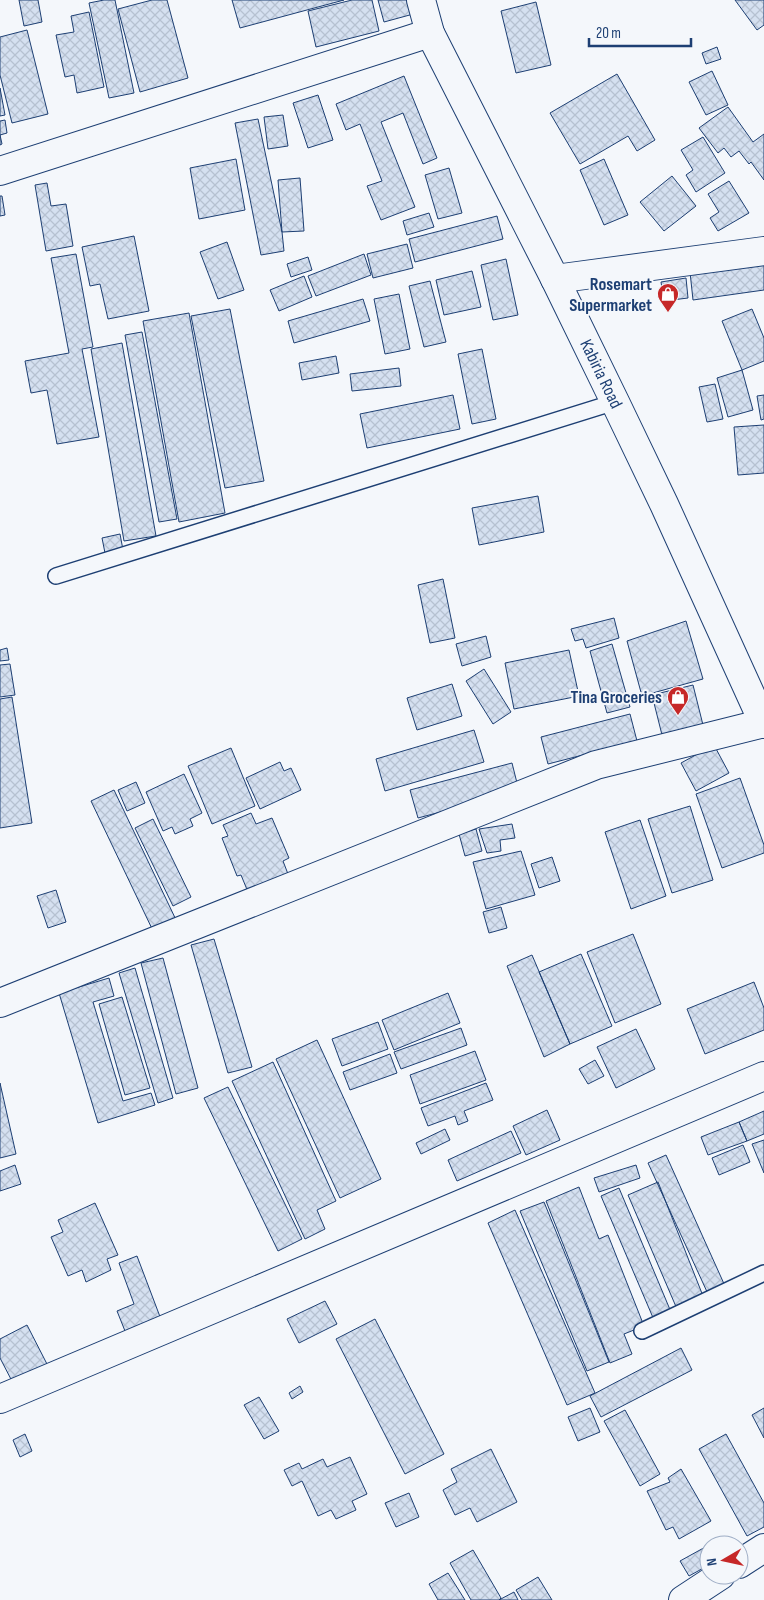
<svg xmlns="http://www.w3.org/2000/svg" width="764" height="1600" font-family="'Sofia Sans Condensed',sans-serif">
  <defs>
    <pattern id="building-cross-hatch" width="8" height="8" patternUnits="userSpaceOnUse" patternTransform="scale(1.25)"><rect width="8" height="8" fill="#d5e0f0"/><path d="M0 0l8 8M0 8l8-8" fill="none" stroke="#b6c1d1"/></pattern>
  </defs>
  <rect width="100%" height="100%" fill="#f4f7fb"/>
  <path fill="url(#building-cross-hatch)" stroke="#1d3f73" d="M19 0H38L42 22 24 26Z
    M104 0H115L134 93 109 98 89 3Z
    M152 0H167L188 78 140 92 118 9Z
    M232 0H344L240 28Z
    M352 0H372L379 31 316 47 308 11Z
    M378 0H413L417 13 384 22Z
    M735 0H764V25L757 30Z
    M536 2 551 65 516 73 501 11Z
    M89 12 104 87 77 93 74 75 65 77 56 35 74 32 71 16Z
    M27 30 48 114 12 123 0 75V37Z
    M717 47 721 59 706 64 702 53Z
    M712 71 728 105 706 115 689 82Z
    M617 74 655 140 637 151 628 136 580 164 550 113Z
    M404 76 437 158 423 164 403 113 381 122 415 207 381 220 367 186 382 181 360 124 346 130 336 104Z
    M0 88 5 115 0 116Z
    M318 95 333 140 308 148 293 103Z
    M728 107 753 142 764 134V180L751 162 749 164 739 151 731 157 724 148 718 153 699 128Z
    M283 115 288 146 268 149 264 117Z
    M258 119 282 232 284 251 261 255 235 123Z
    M5 120 7 133 0 135 2 144 0 145V121Z
    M703 137 725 173 696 192 686 175 693 170 681 150Z
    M236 159 245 210 199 219 190 168Z
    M604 159 628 215 604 225 580 170Z
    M449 168 462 213 438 219 425 175Z
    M672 176 696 206 664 231 640 202Z
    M300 178 304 231 282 232 278 180Z
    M729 181 749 213 718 231 710 218 719 212 708 194Z
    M47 183 51 206 66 204 73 246 46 251 35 185Z
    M0 196H2L5 215 0 216Z
    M429 213 434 227 407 235 403 221Z
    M497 216 503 239 415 262 409 239Z
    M134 236 149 311 108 319 100 284 90 286 82 247Z
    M227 242 244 290 218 299 200 252Z
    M407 244 413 268 373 278 367 254Z
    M76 254 93 347 82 349 99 437 57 444 47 390 31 393 25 361 69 353 51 258Z
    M364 254 371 275 316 296 308 276Z
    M308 257 312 270 291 277 287 264Z
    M506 259 518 315 493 320 481 265Z
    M764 262V290L693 300 690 272Z
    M472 271 481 307 444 315 436 280Z
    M304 276 312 297 279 311 270 290Z
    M686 278 688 298 664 301 661 282Z
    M430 281 446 342 424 347 409 286Z
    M399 294 410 349 385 354 374 299Z
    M363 299 370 321 294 343 288 321Z
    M230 309 264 481 225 488 191 316Z
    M752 309 764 338V361L742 370 722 321Z
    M189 313 225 513 179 522 143 321Z
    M142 332 177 519 159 522 125 335Z
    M122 343 156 536 124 541 91 349Z
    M482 349 496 419 472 424 458 354Z
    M336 356 339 373 302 380 299 363Z
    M399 368 401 386 352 391 350 374Z
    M742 370 753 410 728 417 717 378Z
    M715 384 723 419 707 422 699 387Z
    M453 395 460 429 367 448 360 414Z
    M764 395V419L761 420 757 396Z
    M764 425V473L738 475 734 427Z
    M538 496 544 532 479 545 472 508Z
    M120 534 123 550 105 553 102 538Z
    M443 579 455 638 430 643 418 585Z
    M614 618 619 638 586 648 583 639 575 641 571 629Z
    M686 621 703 679 642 696 627 641Z
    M486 636 491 657 462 666 456 644Z
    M612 644 630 707 607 713 590 651Z
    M7 648 9 660 0 661V650Z
    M569 650 579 696 514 709 505 663Z
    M10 664 15 695 0 697V665Z
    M484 669 511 712 493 724 466 681Z
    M452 684 462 716 417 730 407 698Z
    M693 685 703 725 662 735 652 695Z
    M12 697 32 823 0 828V699Z
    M630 714 637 741 548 764 541 737Z
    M474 730 484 762 385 791 376 759Z
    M714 745 729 773 696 791 681 763Z
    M231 748 255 806 212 824 188 766Z
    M280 762 284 771 291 768 301 790 260 809 246 778Z
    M512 763 519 791 418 818 410 790Z
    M184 774 202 813 190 819 193 826 175 834 172 827 163 831 146 792Z
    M740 778 764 845V853L722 868 696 794Z
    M136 782 145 803 127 811 118 790Z
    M114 790 178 924 155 935 91 801Z
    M690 806 713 880 672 893 648 819Z
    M251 813 256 824 272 818 289 858 283 861 288 874 248 892 241 875 237 876 222 838 228 836 223 825Z
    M153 819 191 897 173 906 135 828Z
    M640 820 666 896 631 909 605 832Z
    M512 824 515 838 500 840 501 851 487 853 479 829Z
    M476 829 482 851 465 856 459 834Z
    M521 851 535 895 486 909 473 862Z
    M552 857 560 881 539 888 531 864Z
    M56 890 66 922 48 928 37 896Z
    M501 907 507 928 489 933 483 912Z
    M633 934 661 1004 615 1023 587 952Z
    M214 939 252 1067 228 1073 191 945Z
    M581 954 612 1026 570 1044 539 972Z
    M532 955 570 1044 544 1057 507 966Z
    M163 958 198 1088 176 1094 141 963Z
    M135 968 173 1098 158 1103 119 973Z
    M109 978 114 996 93 1002 123 1101 151 1093 155 1105 98 1123 59 993Z
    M754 982 764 1008V1030L705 1054 687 1009Z
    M448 993 460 1023 394 1050 382 1020Z
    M122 997 150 1088 125 1095 99 1004Z
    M378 1022 388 1049 342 1066 332 1039Z
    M461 1028 467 1045 401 1069 394 1052Z
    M636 1029 655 1069 616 1088 597 1047Z
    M317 1040 381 1179 340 1198 276 1059Z
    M475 1051 486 1080 420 1104 410 1075Z
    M390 1054 397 1073 350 1090 343 1072Z
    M595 1060 604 1076 588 1084 579 1069Z
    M273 1062 336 1201 317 1210 325 1229 305 1239 232 1081Z
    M0 1083 16 1154 0 1158Z
    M486 1083 493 1100 464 1111 468 1121 458 1125 455 1116 428 1126 421 1108Z
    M228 1087 302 1239 278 1251 204 1098Z
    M547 1110 560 1140 526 1155 513 1126Z
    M764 1111V1134L747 1141 739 1122Z
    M739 1122 747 1141 708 1155 701 1137Z
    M445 1129 450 1140 421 1154 416 1143Z
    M511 1131 521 1153 457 1181 448 1160Z
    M764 1140V1173L752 1144Z
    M743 1145 750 1162 719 1175 712 1158Z
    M666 1155 725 1286 708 1294 648 1163Z
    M15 1165 21 1184 0 1191V1171Z
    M636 1165 640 1178 599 1192 594 1178Z
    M658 1182 703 1296 677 1309 628 1195Z
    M579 1187 599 1239 608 1235 644 1326 624 1334 632 1354 610 1363 546 1201Z
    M619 1188 671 1312 654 1320 601 1196Z
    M544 1202 609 1362 587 1371 520 1211Z
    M95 1203 118 1255 107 1259 111 1270 86 1282 82 1270 68 1276 51 1237 63 1232 58 1220Z
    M515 1210 595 1393 567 1405 488 1223Z
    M137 1256 162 1322 127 1336 117 1311 134 1304 119 1263Z
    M325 1301 337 1324 299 1343 287 1319Z
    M375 1319 444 1454 405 1474 336 1339Z
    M27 1325 48 1366 14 1385 0 1358V1339Z
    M681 1348 692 1370 601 1417 590 1396Z
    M300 1386 303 1392 292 1399 289 1393Z
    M259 1397 279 1431 264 1439 244 1405Z
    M590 1408 600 1432 578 1441 568 1417Z
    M764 1408V1438L752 1415Z
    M625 1410 660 1474 640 1486 604 1421Z
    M25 1434 32 1451 20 1457 13 1440Z
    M726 1434 764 1503V1527L747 1536 699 1449Z
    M491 1449 517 1502 477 1522 470 1508 455 1515 443 1490 457 1482 451 1469Z
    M350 1457 367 1494 352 1501 356 1510 336 1519 331 1510 318 1516 302 1481 292 1486 284 1470 299 1463 302 1469 323 1459 327 1467Z
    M681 1469 711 1521 679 1539 673 1527 666 1530 647 1491 670 1482 668 1478Z
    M409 1493 419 1517 396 1527 385 1503Z
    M709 1545V1565L689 1576 680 1561Z
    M473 1550 501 1598 499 1600H471L450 1563Z
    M448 1573 465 1600H438L429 1584Z
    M538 1577 552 1600H522L516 1590Z
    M514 1592 518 1600H499Z"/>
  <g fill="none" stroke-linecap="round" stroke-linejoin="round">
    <g stroke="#1d3f73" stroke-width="18">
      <path id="service" d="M56 576 615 402
        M642 1331 764 1273"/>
    </g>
    <g stroke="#1d3f73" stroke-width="30">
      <path id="minor" d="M0 171 430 33
        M555 279 764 251
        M0 1003 596 765 764 723
        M0 1399 764 1076
        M739 1564 764 1548
        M683 1600 721 1575"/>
    </g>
    <g stroke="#1d3f73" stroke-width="30">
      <path id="secondary" d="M421 0 430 33 555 279 615 402 664 504 764 724"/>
    </g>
    <use href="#service" stroke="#f4f7fb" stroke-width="15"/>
    <use href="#minor" stroke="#f4f7fb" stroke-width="28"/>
    <use href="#secondary" stroke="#f4f7fb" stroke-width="28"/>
  </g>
  <defs>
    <g id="shop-pin" transform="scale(1.125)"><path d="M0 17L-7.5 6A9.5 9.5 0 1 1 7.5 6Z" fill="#c62828" stroke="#f4f7fb"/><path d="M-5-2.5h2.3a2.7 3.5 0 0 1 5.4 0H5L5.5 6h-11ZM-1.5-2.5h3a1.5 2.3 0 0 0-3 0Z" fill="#fff"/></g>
  </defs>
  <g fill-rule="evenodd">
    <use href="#shop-pin" x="668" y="294"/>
    <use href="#shop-pin" x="678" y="697"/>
  </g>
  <g text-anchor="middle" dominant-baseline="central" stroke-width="4" stroke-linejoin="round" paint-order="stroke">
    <g font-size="18" font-weight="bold" fill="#1d3f73" stroke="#f4f7fb" text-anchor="end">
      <text x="652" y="284">Rosemart<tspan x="652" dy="21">Supermarket</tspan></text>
      <text x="662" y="697">Tina Groceries</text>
    </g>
    <g font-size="18" fill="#1d3f73" stroke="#f4f7fb">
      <text transform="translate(601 374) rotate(64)">Kabiria Road</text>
    </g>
  </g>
  <g transform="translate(724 1560) rotate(261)"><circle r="24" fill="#f4f7fb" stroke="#9eadc5"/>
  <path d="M0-4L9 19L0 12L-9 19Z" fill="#c62828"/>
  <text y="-8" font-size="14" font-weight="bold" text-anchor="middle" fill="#1d3f73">N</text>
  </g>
  <path d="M589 38v8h102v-8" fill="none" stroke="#1d3f73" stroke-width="2.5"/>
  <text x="596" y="38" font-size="15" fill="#1d3f73" stroke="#f4f7fb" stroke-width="4" paint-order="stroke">20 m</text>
</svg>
